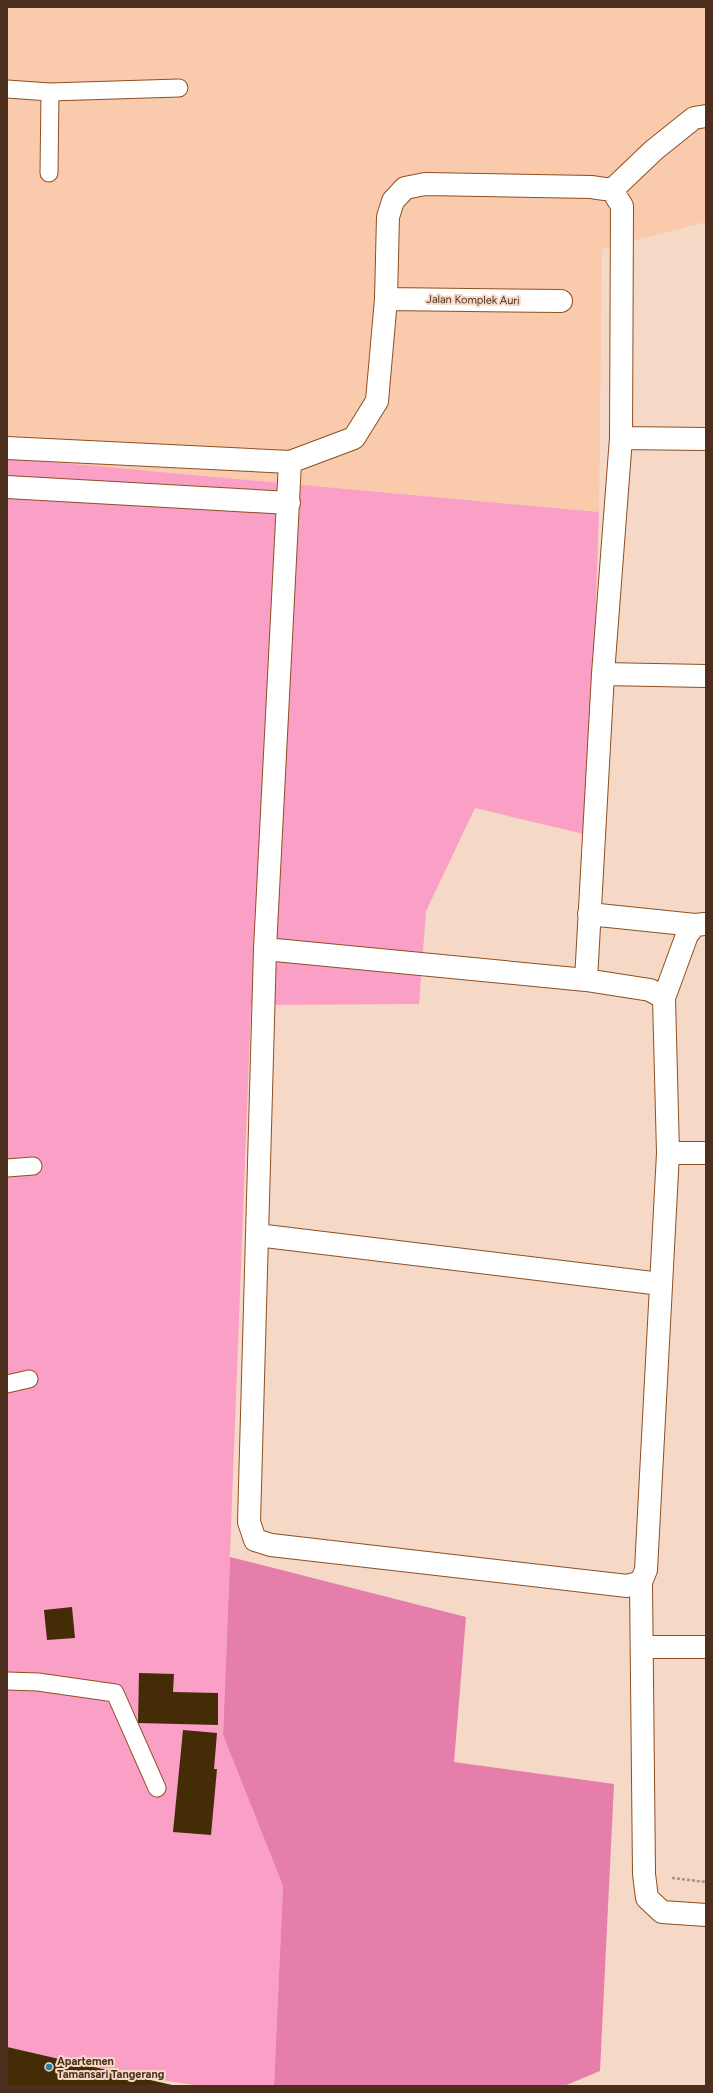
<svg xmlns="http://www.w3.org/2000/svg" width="713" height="2093" font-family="Figtree,sans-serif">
  <rect width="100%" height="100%" fill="#f6d8c6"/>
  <path fill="#facaac" d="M7 7H706V222L602 249 599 512 7 458Z"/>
  <path fill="#fa9fc5" d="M7 458 599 512 588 835 475 808 426 911 419 1004 251 1005 223 1735 283 1886 274 2086H199L7 2054Z"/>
  <path fill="#e57eab" d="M230 1557 466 1617 454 1762 614 1784 600 2071 564 2086H274L283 1886 223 1735Z"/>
  <path fill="#442c06" d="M72 1607 75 1638 47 1640 44 1610Z
    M139 1673 174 1674 173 1692 218 1693V1725L138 1723Z
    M183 1730 217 1733 214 1769H217L211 1835 173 1832Z
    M7 2047 172 2085V2086H7Z"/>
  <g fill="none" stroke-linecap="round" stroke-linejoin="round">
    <g stroke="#8e4f21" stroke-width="19">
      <path id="lane" d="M7 89 50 92 179 88
        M49 173 50 92
        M7 1168 33 1166
        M7 1384 29 1379
        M7 1681 38 1682 115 1693 157 1788"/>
    </g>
    <g stroke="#8e4f21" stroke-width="24">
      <path id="street" d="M612 190 654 150 694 118 706 116
        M386 299 561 301
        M621 438 706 439
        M7 448 290 462 354 438 377 401 386 299 388 217 393 201 405 188 425 184 591 187 612 190 622 206 621 438 603 674 586 980
        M290 462 265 949 249 1522 255 1540 271 1545 627 1586 641 1582
        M7 487 289 503
        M603 674 706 676
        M589 914 695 925 705 924
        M695 925 687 935 664 998 668 1153 646 1570 641 1582 644 1874 647 1898 662 1912 706 1915
        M265 949 586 980 650 990 664 998
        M668 1153H706
        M257 1235 661 1284
        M642 1647H706"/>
    </g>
    <path stroke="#ae917e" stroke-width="2.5" stroke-dasharray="3 2" stroke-linecap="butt" d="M672 1878 706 1882"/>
    <use href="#lane" stroke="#fff" stroke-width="17"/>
    <use href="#street" stroke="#fff" stroke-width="22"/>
  </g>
  <circle fill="#2081ac" stroke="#f6d8c6" stroke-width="1.5" cx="49" cy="2067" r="4"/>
  <g text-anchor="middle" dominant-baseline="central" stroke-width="4" stroke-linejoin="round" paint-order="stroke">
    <g font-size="11" fill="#4b2f1c" stroke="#f6d8c6">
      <text transform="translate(473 300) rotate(1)">Jalan Komplek Auri</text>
    </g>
    <g font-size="11" font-weight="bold" fill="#4b2f1c" stroke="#f6d8c6" text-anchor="start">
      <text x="57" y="2061">Apartemen<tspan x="57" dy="13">Tamansari Tangerang</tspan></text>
    </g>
  </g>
  <rect width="713" height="2093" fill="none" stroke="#4b2f1c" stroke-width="16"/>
</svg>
